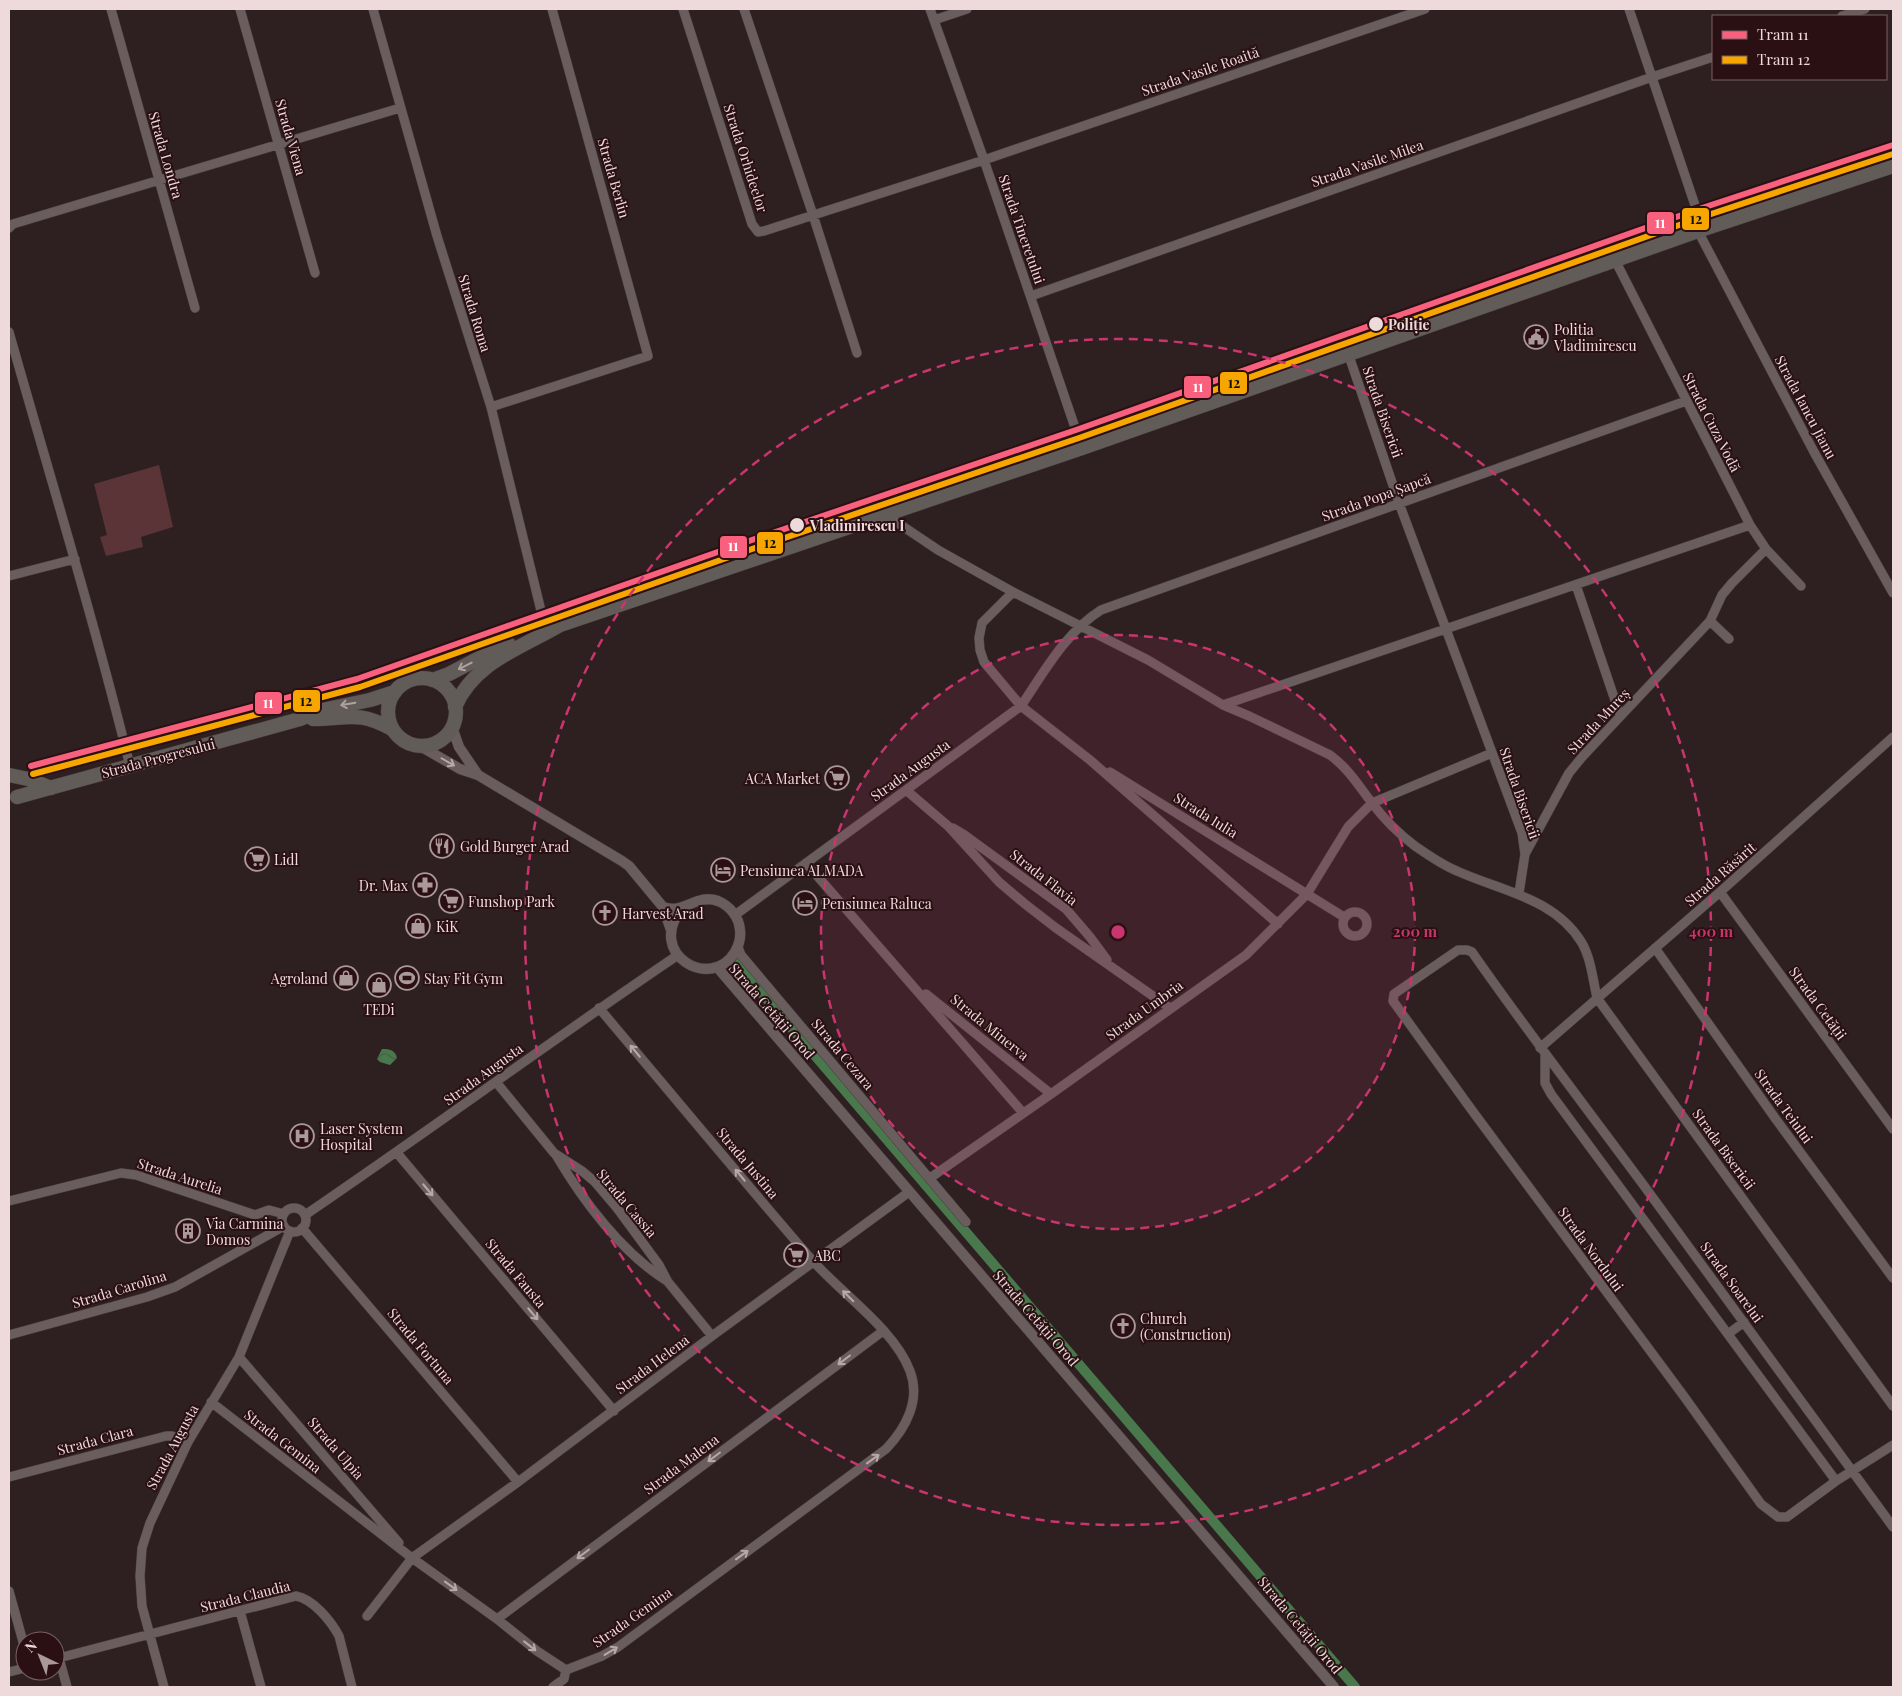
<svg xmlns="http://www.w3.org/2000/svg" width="1902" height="1696" font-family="'Playfair Display',serif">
  <defs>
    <pattern id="water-waves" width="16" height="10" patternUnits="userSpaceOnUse" patternTransform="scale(1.25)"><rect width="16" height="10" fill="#49784c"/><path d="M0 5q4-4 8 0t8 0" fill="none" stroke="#485f48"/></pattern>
  </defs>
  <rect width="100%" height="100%" fill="#2e2021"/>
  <path fill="#5a3437" d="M159 465 173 527 141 537 143 547 106 556 100 537 107 535 94 484Z"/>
  <path fill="url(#water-waves)" d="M382 1049C390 1049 395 1050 397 1058L390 1065 380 1062 377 1059Z"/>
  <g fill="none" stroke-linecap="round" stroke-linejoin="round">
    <path stroke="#49784c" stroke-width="10" d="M735 962 1355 1687"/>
    <g stroke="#493c3d" stroke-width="10">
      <path id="minor" d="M111 9 195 308
        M240 9 315 273
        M373 9 437 236 491 407 545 627
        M683 9 752 224 758 232 764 231 984 160 1425 9
        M744 9 813 215 857 353
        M930 9 984 160 1082 448
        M1629 9 1703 229
        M1842 16 1865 9
        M934 20 967 9
        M9 228 13 224 400 108
        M1698 231 1814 452 1893 593
        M1615 260 1750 525 1766 549 1801 586
        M1031 296 1652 77 1713 57
        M9 332C50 477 94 620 130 766
        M1348 353 1399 503 1522 833 1525 854 1519 893
        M491 407 648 356 552 9
        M886 515 938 550 1013 592 1148 660 1223 705 1249 716 1330 755C1349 769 1358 785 1372 803 1384 819 1399 834 1415 846 1428 855 1442 865 1457 871 1501 891 1555 898 1582 943 1591 959 1593 980 1597 998L1893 1406
        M9 576 75 559
        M1576 585 1620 715
        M1013 592 982 623 979 638 980 650 984 662 1021 706 1090 760 1278 924
        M1710 621 1729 639
        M1223 705 1750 525
        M1110 772 1344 917
        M906 790 948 826 999 882 1025 904 1056 928 1170 1008
        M953 828 963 834 1066 909 1090 937 1107 960
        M1525 854 1569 773 1583 756 1710 621 1722 595 1732 583 1766 549
        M806 863 1023 1113
        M1720 892 1893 1129
        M1343 924a12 12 0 1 1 24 0a12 12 0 1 1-24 0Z
        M735 915 1021 706C1044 672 1066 632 1101 610L1686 401
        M738 947 741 955 966 1222
        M1655 948 1775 1118 1893 1278
        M926 994 1051 1094
        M1540 1048 1720 892 1893 737
        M1545 1055V1083L1551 1094 1836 1481
        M496 1082 554 1153 582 1171 595 1182 617 1208 659 1265 668 1282 712 1336
        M397 1153 614 1411
        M556 1155C583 1201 622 1253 667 1281
        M930 1178 1051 1094 1246 955 1307 894 1348 827 1372 803 1492 753
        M9 1201 121 1173 136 1175 255 1215 269 1210 284 1214
        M282 1220a12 12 0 1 1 24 0a12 12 0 1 1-24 0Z
        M305 1215C430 1130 552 1040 678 955
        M302 1228 518 1482
        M1728 1334 1744 1322
        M9 1335 147 1297 175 1287 284 1226
        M239 1357 399 1543
        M211 1402 412 1558 497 1619 537 1651 566 1670
        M1893 1445 1836 1481 1787 1517H1778L1761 1504 1683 1395 1471 1109 1393 1001 1394 994 1458 950H1467L1472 952C1527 1031 1585 1106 1642 1183 1726 1298 1809 1413 1893 1527
        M9 1477 166 1436H172L188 1442
        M9 1591 25 1649
        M240 1611 261 1687
        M367 1616 412 1558 518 1482 712 1336 909 1192
        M497 1619 883 1331
        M59 1658 67 1687
        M55 1659 296 1596C313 1599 331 1621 339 1636L352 1687
        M566 1670 602 1656 618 1647 886 1449C906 1428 921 1400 910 1371 894 1329 842 1294 812 1260 740 1177 670 1092 599 1008
        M9 1672 25 1668
        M164 1687 142 1606 140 1576 142 1548 150 1523 188 1442 239 1357 290 1231
        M553 1687 564 1679 566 1670"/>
    </g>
    <g stroke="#493c3d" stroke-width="11">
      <path id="tertiary" d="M452 727 459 747 478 775
        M420 746 460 769 478 775 622 861 629 866 663 907 671 930
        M663 907C683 915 697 893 718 901 730 906 739 917 740 930 741 938 739 945 735 952 711 992 645 954 682 908
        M717 967 1334 1687"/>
    </g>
    <g stroke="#493c3d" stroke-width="15">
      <path id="primary" d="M388 712a34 34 0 1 1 68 0a34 34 0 1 1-68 0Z
        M432 680 449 674 508 643
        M455 707C474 662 521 648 560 625L1082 448 1698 231 1893 166
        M313 719C349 719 357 710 392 729
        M9 775 28 779 51 788
        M17 797 300 719 322 710 370 700 395 692"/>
    </g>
    <use href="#minor" stroke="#6a5d5e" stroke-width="9"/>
    <use href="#tertiary" stroke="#6a5d5e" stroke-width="10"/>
    <use href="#primary" stroke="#615c58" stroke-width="14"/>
    <g stroke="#2a1013" stroke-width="10">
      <path id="tram-1" d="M31 766 357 679 749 541 1076 430 1696 210 1893 145"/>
    </g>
    <g stroke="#2a1013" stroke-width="10">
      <path id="tram-2" d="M33 774 360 687 752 549 1079 438 1699 218 1893 154"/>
    </g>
    <use href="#tram-1" stroke="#f8607d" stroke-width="6"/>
    <use href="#tram-2" stroke="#f7a600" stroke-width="6"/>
  </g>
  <defs><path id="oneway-shaft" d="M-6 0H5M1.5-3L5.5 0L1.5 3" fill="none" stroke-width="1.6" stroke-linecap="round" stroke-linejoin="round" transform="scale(1.25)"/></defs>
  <g stroke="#afa1a0">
    <use href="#oneway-shaft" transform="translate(465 666) rotate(153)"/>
    <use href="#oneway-shaft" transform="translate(348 704) rotate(170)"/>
  </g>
  <g stroke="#b9a8a9">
    <use href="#oneway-shaft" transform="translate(448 762) rotate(30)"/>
    <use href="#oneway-shaft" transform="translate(635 1051) rotate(-130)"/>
    <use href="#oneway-shaft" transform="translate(740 1175) rotate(-130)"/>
    <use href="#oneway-shaft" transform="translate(428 1190) rotate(50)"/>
    <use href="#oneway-shaft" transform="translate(848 1296) rotate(-135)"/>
    <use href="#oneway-shaft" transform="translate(533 1314) rotate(50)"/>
    <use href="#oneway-shaft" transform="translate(844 1360) rotate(143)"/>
    <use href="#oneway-shaft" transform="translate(714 1457) rotate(143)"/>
    <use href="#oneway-shaft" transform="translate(873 1459) rotate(-36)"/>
    <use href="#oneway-shaft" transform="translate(583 1554) rotate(143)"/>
    <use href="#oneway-shaft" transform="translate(742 1555) rotate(-36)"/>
    <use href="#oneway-shaft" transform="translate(451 1586) rotate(36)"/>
    <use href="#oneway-shaft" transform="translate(530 1646) rotate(38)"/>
    <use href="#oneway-shaft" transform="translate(611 1651) rotate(-31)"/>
  </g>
  <circle cx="1118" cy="932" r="297" fill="#c9356e" fill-opacity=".12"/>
  <g fill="none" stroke="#c9356e" stroke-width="2.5" stroke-dasharray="9 6">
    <circle cx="1118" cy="932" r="297"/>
    <circle cx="1118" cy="932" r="593"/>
  </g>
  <defs>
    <g id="civic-ring" transform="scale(1.25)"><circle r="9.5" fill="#2a1013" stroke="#ab999a" stroke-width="1.5"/><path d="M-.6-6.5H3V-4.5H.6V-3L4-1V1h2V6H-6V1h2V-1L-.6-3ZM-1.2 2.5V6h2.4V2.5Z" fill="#ab999a"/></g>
    <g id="supermarket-ring" transform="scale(1.25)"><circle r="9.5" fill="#2a1013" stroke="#ab999a" stroke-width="1.5"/><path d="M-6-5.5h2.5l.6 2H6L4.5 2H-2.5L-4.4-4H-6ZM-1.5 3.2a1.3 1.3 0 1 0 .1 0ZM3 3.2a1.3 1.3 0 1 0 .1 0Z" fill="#ab999a"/></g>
    <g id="restaurant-ring" transform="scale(1.25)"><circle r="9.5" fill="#2a1013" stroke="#ab999a" stroke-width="1.5"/><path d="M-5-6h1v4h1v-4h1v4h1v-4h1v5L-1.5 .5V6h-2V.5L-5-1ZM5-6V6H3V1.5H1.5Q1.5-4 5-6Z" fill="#ab999a"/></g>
    <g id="hotel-ring" transform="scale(1.25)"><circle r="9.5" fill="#2a1013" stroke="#ab999a" stroke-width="1.5"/><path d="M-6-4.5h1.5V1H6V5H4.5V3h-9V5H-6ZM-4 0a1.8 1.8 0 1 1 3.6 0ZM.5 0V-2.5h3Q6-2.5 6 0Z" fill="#ab999a"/></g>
    <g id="pharmacy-ring" transform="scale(1.25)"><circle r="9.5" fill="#2a1013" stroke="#ab999a" stroke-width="1.5"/><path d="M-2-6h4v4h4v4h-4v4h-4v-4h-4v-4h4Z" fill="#ab999a"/></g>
    <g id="church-ring" transform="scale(1.25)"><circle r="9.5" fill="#2a1013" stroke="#ab999a" stroke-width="1.5"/><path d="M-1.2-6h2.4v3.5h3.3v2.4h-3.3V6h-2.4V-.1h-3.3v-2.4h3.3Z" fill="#ab999a"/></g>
    <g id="shop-ring" transform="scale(1.25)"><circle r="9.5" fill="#2a1013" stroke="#ab999a" stroke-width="1.5"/><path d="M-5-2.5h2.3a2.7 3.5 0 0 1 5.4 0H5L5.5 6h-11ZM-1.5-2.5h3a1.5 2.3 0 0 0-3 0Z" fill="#ab999a"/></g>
    <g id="stadium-ring" transform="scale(1.25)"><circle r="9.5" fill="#2a1013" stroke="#ab999a" stroke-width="1.5"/><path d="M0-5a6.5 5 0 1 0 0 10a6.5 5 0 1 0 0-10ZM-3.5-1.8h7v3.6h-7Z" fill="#ab999a"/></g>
    <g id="hospital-ring" transform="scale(1.25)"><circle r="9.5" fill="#2a1013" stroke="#ab999a" stroke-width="1.5"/><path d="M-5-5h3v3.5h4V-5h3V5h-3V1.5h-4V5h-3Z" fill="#ab999a"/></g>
    <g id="building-ring" transform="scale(1.25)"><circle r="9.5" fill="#2a1013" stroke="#ab999a" stroke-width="1.5"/><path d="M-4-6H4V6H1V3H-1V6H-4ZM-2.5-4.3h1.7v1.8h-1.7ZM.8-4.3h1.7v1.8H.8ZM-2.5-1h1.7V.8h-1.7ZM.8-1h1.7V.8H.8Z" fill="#ab999a"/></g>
  </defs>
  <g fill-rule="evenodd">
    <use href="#civic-ring" x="1536" y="337"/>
    <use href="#supermarket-ring" x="837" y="778"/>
    <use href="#restaurant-ring" x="442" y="846"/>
    <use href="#supermarket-ring" x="257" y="859"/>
    <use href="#hotel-ring" x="723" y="870"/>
    <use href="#pharmacy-ring" x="425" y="885"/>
    <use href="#supermarket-ring" x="451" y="901"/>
    <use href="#hotel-ring" x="805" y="903"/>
    <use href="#church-ring" x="605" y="913"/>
    <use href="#shop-ring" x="418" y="926"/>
    <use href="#shop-ring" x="346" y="978"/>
    <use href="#stadium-ring" x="407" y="978"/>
    <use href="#shop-ring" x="379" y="985"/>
    <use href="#hospital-ring" x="302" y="1136"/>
    <use href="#building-ring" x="188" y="1231"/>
    <use href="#supermarket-ring" x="796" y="1255"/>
    <use href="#church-ring" x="1123" y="1326"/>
  </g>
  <g fill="#eedadb" stroke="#2a1013" stroke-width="2">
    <circle cx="1376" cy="324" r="8"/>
    <circle cx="797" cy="525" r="8"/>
  </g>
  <g text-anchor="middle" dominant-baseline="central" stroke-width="4" stroke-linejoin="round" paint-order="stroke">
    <g font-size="14" fill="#eedadb" stroke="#2a1013">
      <text transform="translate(1200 71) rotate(-19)">Strada Vasile Roaită</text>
      <text transform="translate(291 137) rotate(74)">Strada Viena</text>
      <text transform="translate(166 155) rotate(74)">Strada Londra</text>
      <text transform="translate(746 158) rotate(72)">Strada Orhideelor</text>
      <text transform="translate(1367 163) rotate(-19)">Strada Vasile Milea</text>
      <text transform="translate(614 178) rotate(74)">Strada Berlin</text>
      <text transform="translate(1022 229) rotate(71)">Strada Tineretului</text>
      <text transform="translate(475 313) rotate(73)">Strada Roma</text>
      <text transform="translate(1806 407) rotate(62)">Strada Iancu Jianu</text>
      <text transform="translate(1383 412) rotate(71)">Strada Bisericii</text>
      <text transform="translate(1712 422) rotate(63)">Strada Cuza Vodă</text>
      <text transform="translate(1376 497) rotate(-20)">Strada Popa Șapcă</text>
      <text transform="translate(1598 721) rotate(-47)">Strada Mureș</text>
      <text transform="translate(158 758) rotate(-15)">Strada Progresului</text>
      <text transform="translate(910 770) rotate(-36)">Strada Augusta</text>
      <text transform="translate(1520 793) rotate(71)">Strada Bisericii</text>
      <text transform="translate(1206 815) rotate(32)">Strada Iulia</text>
      <text transform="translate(1720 874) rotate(-41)">Strada Răsărit</text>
      <text transform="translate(1044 877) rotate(38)">Strada Flavia</text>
      <text transform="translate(1818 1003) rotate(54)">Strada Cetății</text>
      <text transform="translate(1144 1010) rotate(-36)">Strada Umbria</text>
      <text transform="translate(772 1011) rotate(49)">Strada Cetății Orod</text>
      <text transform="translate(990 1027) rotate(39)">Strada Minerva</text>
      <text transform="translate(843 1054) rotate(50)">Strada Cezara</text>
      <text transform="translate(483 1074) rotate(-36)">Strada Augusta</text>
      <text transform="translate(1784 1106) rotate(54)">Strada Teiului</text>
      <text transform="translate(1724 1149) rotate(54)">Strada Bisericii</text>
      <text transform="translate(748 1163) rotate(50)">Strada Justina</text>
      <text transform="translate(180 1176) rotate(18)">Strada Aurelia</text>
      <text transform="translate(627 1203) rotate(50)">Strada Cassia</text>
      <text transform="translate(1591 1249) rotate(54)">Strada Nordului</text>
      <text transform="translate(516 1273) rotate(50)">Strada Fausta</text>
      <text transform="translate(1732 1282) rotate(54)">Strada Soarelui</text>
      <text transform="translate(119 1289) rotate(-17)">Strada Carolina</text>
      <text transform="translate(1036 1318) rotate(49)">Strada Cetății Orod</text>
      <text transform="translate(421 1346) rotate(50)">Strada Fortuna</text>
      <text transform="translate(652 1364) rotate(-37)">Strada Helena</text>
      <text transform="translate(95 1440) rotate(-15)">Strada Clara</text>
      <text transform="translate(283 1441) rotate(38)">Strada Gemina</text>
      <text transform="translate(172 1447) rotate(-62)">Strada Augusta</text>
      <text transform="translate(336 1448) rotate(49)">Strada Ulpia</text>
      <text transform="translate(681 1464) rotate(-37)">Strada Malena</text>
      <text transform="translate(245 1596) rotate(-14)">Strada Claudia</text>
      <text transform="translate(632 1617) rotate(-35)">Strada Gemina</text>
      <text transform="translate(1300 1625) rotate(50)">Strada Cetății Orod</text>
    </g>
    <g font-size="14" font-weight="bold" fill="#eedadb" stroke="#2a1013" text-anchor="start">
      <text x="1388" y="324">Poliție</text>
      <text x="810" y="525">Vladimirescu I</text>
    </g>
    <g font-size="14" fill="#eedadb" stroke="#2a1013" text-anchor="start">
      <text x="1554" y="329">Politia<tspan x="1554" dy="16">Vladimirescu</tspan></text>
      <text x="820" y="778" text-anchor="end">ACA Market</text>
      <text x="460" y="846">Gold Burger Arad</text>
      <text x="274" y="859">Lidl</text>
      <text x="740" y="870">Pensiunea ALMADA</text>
      <text x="408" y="885" text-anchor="end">Dr. Max</text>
      <text x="468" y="901">Funshop Park</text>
      <text x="822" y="903">Pensiunea Raluca</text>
      <text x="622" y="913">Harvest Arad</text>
      <text x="436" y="926">KiK</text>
      <text x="328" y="978" text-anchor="end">Agroland</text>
      <text x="424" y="978">Stay Fit Gym</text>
      <text x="379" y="1009" text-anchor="middle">TEDi</text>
      <text x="320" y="1128">Laser System<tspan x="320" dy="16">Hospital</tspan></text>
      <text x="206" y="1223">Via Carmina<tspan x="206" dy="16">Domos</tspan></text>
      <text x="814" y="1255">ABC</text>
      <text x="1140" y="1318">Church<tspan x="1140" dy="16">(Construction)</tspan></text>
    </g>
  </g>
  <circle cx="1118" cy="932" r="8" fill="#c9356e" stroke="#2a1013" stroke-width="2.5"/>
  <g font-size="15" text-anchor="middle" font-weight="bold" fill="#c9356e" stroke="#2a1013" stroke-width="4" stroke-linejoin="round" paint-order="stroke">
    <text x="1415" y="937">200 m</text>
    <text x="1711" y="937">400 m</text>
  </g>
  <g stroke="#2a1013" stroke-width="2">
    <rect x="1681" y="207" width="29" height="24" rx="5" fill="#f7a600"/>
    <rect x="1646" y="211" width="29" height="24" rx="5" fill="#f8607d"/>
    <rect x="1219" y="371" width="29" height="24" rx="5" fill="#f7a600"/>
    <rect x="1183" y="375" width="29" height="24" rx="5" fill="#f8607d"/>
    <rect x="756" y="531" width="28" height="24" rx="5" fill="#f7a600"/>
    <rect x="719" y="535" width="29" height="24" rx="5" fill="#f8607d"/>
    <rect x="292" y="689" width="29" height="24" rx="5" fill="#f7a600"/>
    <rect x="254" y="691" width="29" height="24" rx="5" fill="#f8607d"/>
  </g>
  <g font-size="14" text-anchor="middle" font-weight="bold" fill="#fff">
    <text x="1660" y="228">11</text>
    <text x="1198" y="392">11</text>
    <text x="733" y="551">11</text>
    <text x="268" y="708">11</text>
  </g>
  <g font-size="14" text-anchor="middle" font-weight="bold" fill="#111">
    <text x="1696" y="224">12</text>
    <text x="1234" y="388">12</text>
    <text x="770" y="548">12</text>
    <text x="306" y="706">12</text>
  </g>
  <rect width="1902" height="1696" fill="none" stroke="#eedadb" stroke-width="20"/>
  <rect x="1712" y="15" width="175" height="65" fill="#2a1013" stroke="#786163"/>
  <rect x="1722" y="31" width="25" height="8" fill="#f8607d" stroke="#786163"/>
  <text x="1757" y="40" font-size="15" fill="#eedadb">Tram 11</text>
  <rect x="1722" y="56" width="25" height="8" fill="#f7a600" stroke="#786163"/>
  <text x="1757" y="65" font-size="15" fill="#eedadb">Tram 12</text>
  <g transform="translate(40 1656) rotate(317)"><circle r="24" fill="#2a1013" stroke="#786163"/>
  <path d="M0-4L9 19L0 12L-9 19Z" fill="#ab999a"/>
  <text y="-8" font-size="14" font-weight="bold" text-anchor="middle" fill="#eedadb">N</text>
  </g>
</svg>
